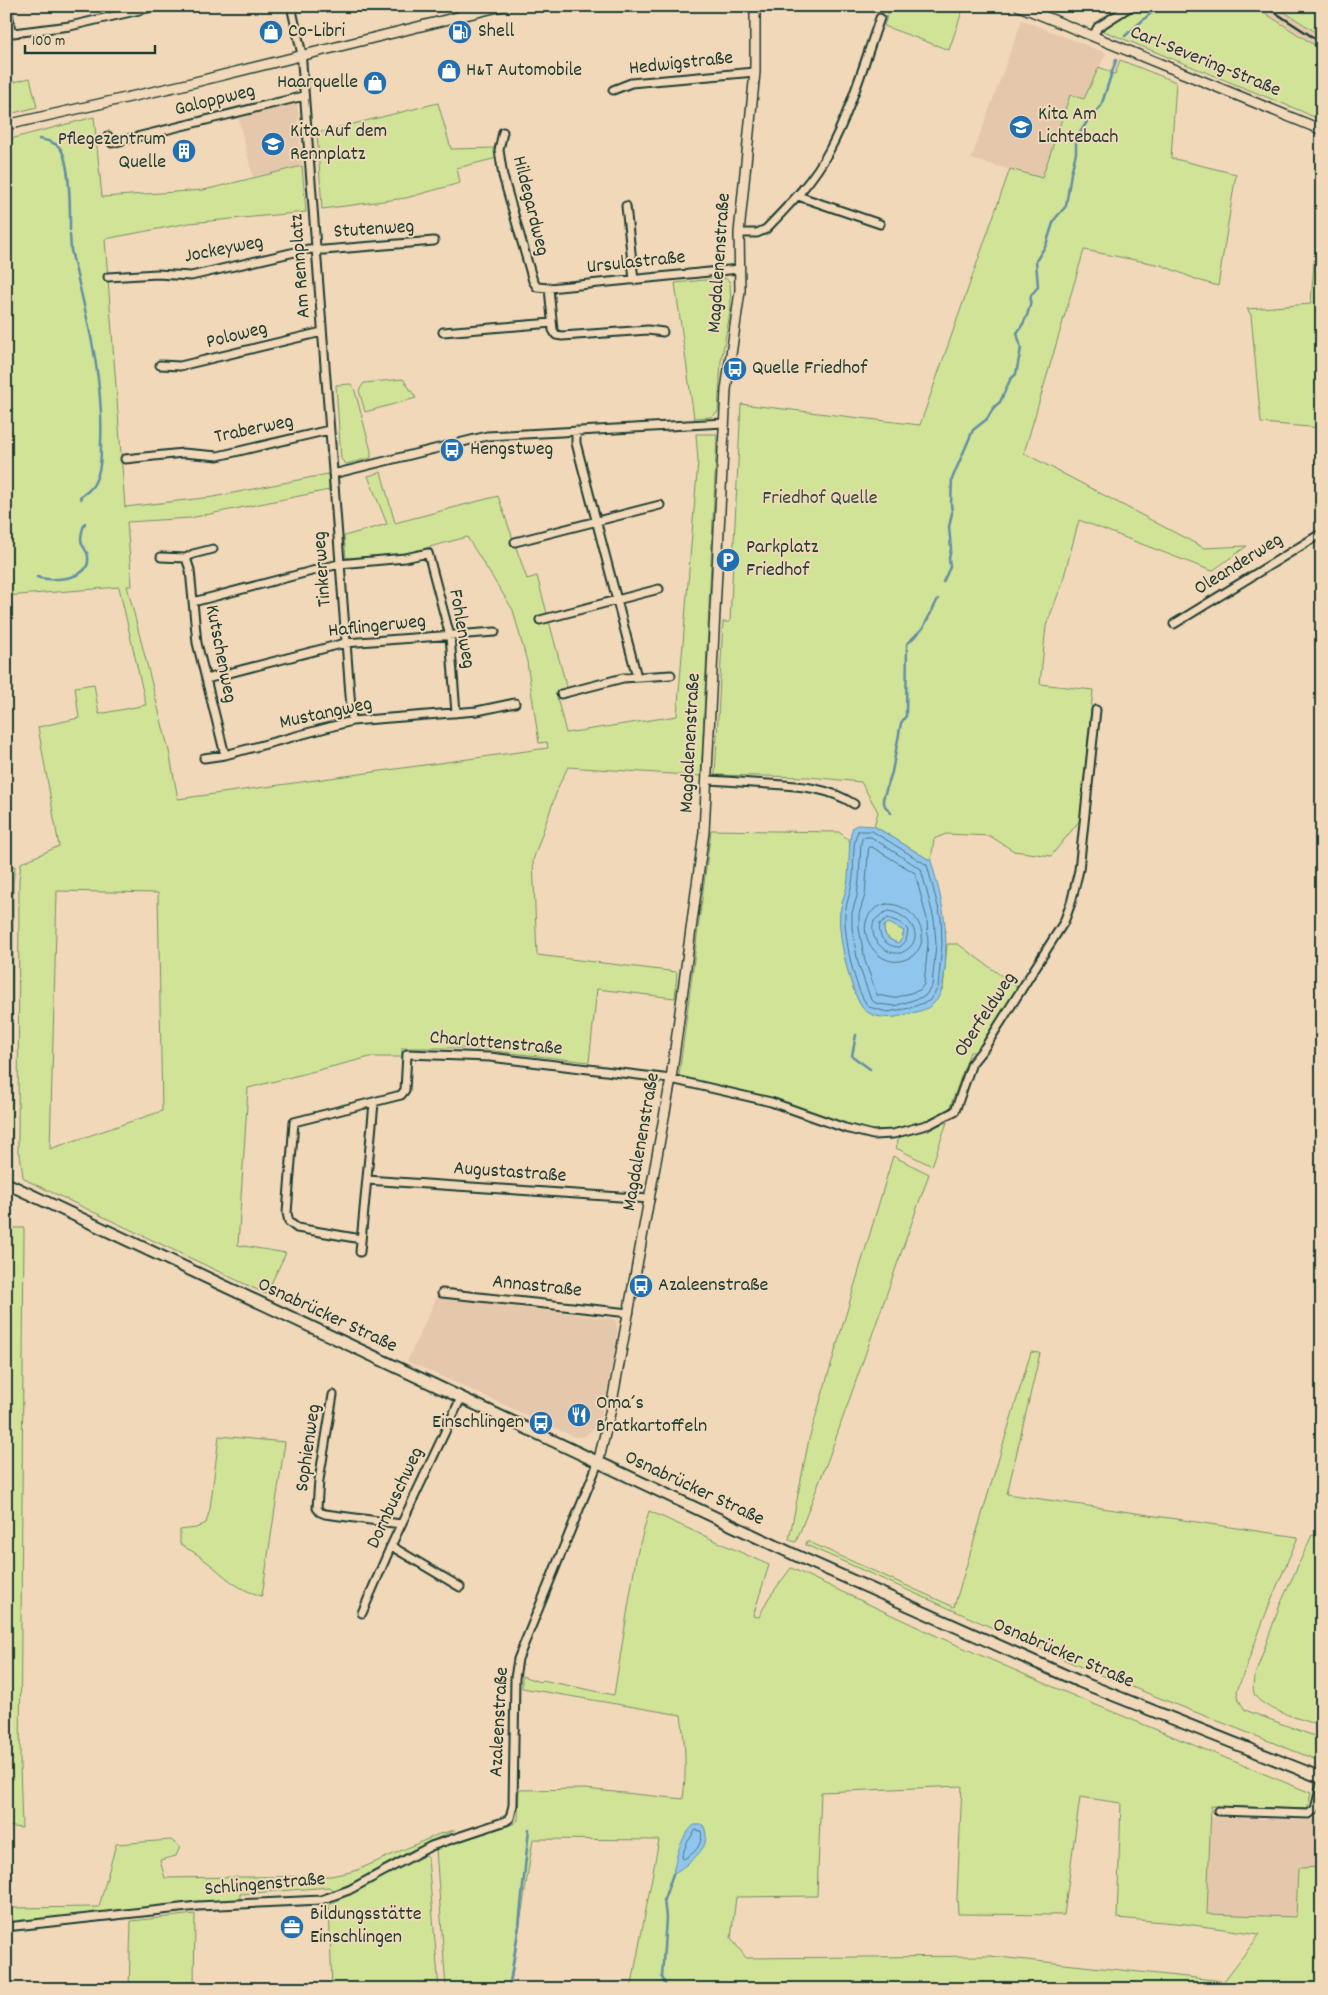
<svg xmlns="http://www.w3.org/2000/svg" width="1328" height="1995" font-family="Dekko,sans-serif">
  <rect width="100%" height="100%" fill="#f0d8b8"/>
  <filter id="ink" filterUnits="userSpaceOnUse"><feTurbulence type="fractalNoise" baseFrequency=".02" numOctaves="2"/><feDisplacementMap in="SourceGraphic" scale="10" xChannelSelector="R" yChannelSelector="G"/><feConvolveMatrix kernelMatrix="1 2 1 2 8 2 1 2 1" color-interpolation-filters="sRGB"/></filter>
  <g filter="url(#ink)">
    <path fill="#e5c8ab" d="M1254 6H1275L1322 36V50Z
      M1022 20 1106 53 1084 100 1070 95 1042 178 971 159Z
      M297 102 302 166 253 177 238 117Z
      M437 1297 613 1319 616 1322 618 1332 605 1402 599 1420 593 1429 585 1436 575 1437 407 1361Z
      M1322 1809V1867L1298 1868 1296 1917 1207 1914 1211 1817 1310 1820 1317 1818Z"/>
    <path fill="#d0e397" stroke="#789066" fill-rule="evenodd" d="M890 6H964L949 50 884 26Z
      M1137 6H1254L1322 50V121L1301 111 1099 29Z
      M1275 6H1322V36Z
      M1120 60 1176 82 1171 158 1236 174 1218 286 1198 280 1161 265 1084 250 1024 453 1204 548 1247 546 1212 571 1079 520 1062 584 1046 626 1040 684 1093 690 1080 820 1051 856 1014 851 990 836 946 834 934 839 931 861 874 826 878 812 861 782 809 777 715 775 723 622H730L741 404 920 425 1010 169 1042 178 1070 95 1084 99 1099 67 1115 74Z
      M6 62 11 83 30 78 37 107 6 115Z
      M438 103 451 149 495 148 497 158 457 168 460 183 406 198 322 209 317 133Z
      M94 117 102 197 204 190 302 166 306 212 189 223 105 239 125 507 213 497 328 474 329 490 190 518 127 522 132 586H127L169 751 178 799 548 748 547 742 539 743 527 662 513 610 467 537 403 554 346 558 344 536 387 524 368 476 381 472 395 523 498 496 527 579 537 576 567 689 556 693 566 733 677 716 698 461 696 434H717L701 776 568 767 559 785 533 860 537 955 677 972 675 998 597 989 589 1062 469 1048H402V1057H370L248 1088 238 1245 286 1253 266 1294 28 1181 23 1177 20 1154 18 1153 19 880 21 863 59 846 38 727 79 718 75 687 94 684 99 714 146 705 119 587 6 596V140ZM57 891 158 893 162 1111 50 1149Z
      M1314 262 1322 263V428L1261 423 1251 315 1247 309 1311 304Z
      M725 278 730 282 731 308 721 361 718 412 711 417 694 418 675 283Z
      M403 379 416 398 365 412 359 390 364 383Z
      M351 384 355 391 371 451V458L346 464 341 459 336 385Z
      M711 830 839 832 850 841C849 858 850 875 847 891 845 899 841 906 840 914 839 936 849 988 862 1007 865 1011 870 1013 874 1015L943 989 947 944H958L1018 988 978 1052H970L949 1110C923 1123 901 1129 872 1132L682 1080 679 1075Z
      M15 866 13 884 12 1169 7 1172 6 870Z
      M889 922 904 931 902 939 898 943C889 940 883 936 884 926Z
      M947 1122 932 1166 896 1148 899 1137Z
      M893 1156 929 1174 829 1457 796 1542 789 1540 809 1439Z
      M6 1228H24L20 1764 22 1828 6 1826Z
      M1031 1352 1040 1353 1007 1494 1298 1537 1271 1600 1237 1691 1239 1700 1245 1710 1322 1739V1762L1081 1667 806 1545 807 1541 954 1607Z
      M219 1436 285 1442 262 1596C234 1588 228 1578 206 1561 198 1554 188 1549 180 1544V1530L196 1528 206 1523 210 1509Z
      M649 1511 769 1565 753 1616 759 1617 768 1599 791 1568 941 1638 1074 1696 1311 1793 1308 1807 1305 1809 1211 1806 1207 1914 1296 1917 1298 1868 1322 1867V1989H631L659 1840 533 1839 510 1989H446L436 1849 513 1824 518 1820 519 1790 585 1789 683 1799C687 1770 685 1744 681 1715L522 1688V1676L540 1682 542 1680 614 1695 636 1558ZM962 1786 957 1897 958 1914 1064 1915 1080 1797 1121 1803 1117 1918 1186 1924 1260 1934 1224 1981 989 1956 746 1958 731 1938 736 1897 817 1896 821 1792Z
      M1312 1535 1322 1538V1726C1305 1720 1267 1711 1256 1697 1252 1692 1253 1685 1254 1678L1279 1607Z
      M455 1830 414 1849 335 1892 329 1887 240 1894V1901L186 1904 11 1923V1908L99 1907 116 1844 171 1840 180 1847 176 1856 160 1860 165 1878 331 1876 355 1871 439 1834Z
      M425 1854 428 1858 439 1989H332L329 1905Z
      M195 1914 194 1989H129L131 1921Z"/>
    <path fill="#90c6ee" stroke="#638fa4" fill-rule="evenodd" d="M857 825 874 826 931 861C943 903 948 925 945 969 943 982 943 995 933 1004 926 1011 911 1013 901 1016 889 1019 870 1018 862 1007 850 990 837 933 840 912 842 900 847 890 848 879 849 863 849 848 851 833L853 827ZM889 923 904 931 902 939 898 943C889 940 883 936 884 926Z
      M694 1825H703C715 1847 689 1863 673 1874 676 1856 680 1838 694 1825Z"/>
    <g fill="none" stroke-linecap="round" stroke-linejoin="round">
      <path stroke="#4c747e" stroke-width="1" d="M858 831H872L927 865 941 918 942 944 938 988 929 1001 910 1008 887 1012 869 1007C854 991 844 936 845 914 846 902 852 890 853 877 854 862 852 843 858 831Z
        M863 837H871L921 869 934 919 936 944 932 986 925 996 895 1006 878 1004 871 1000 858 963 852 928V913L857 896 859 880 861 843Z
        M869 847H872L915 873 927 919 928 944 924 984 920 990 894 998 877 995 865 961 859 928V914L865 895Z
        M886 904C921 903 937 949 904 960 872 971 845 914 886 904Z
        M889 911C912 915 928 941 901 953 883 955 868 938 874 921L882 914Z
        M888 918 901 923 908 930 906 941 900 947C886 947 877 937 880 924Z
        M696 1830 701 1831C704 1843 694 1855 683 1859L682 1856 687 1843Z"/>
      <path stroke="#638fa4" stroke-width="2.5" d="M1125 36 1159 6
        M39 139C46 140 53 142 58 146 71 156 70 212 70 230
        M70 234 71 250C86 315 104 376 101 443 101 457 101 471 94 484 91 490 86 493 80 497L81 499
        M37 577C51 582 91 580 88 557 88 552 85 550 83 546 79 541 82 529 85 523
        M943 582 950 567 949 558 951 549 949 527 952 513 951 504 952 479 973 430 987 419 994 407 1000 402 1010 380 1016 374 1021 348 1017 333C1026 321 1031 310 1031 295L1038 287 1036 261 1046 245 1054 220 1066 206 1071 173 1076 153V139L1090 117 1101 106 1116 60
        M891 813 885 806 883 799 892 772 901 723 906 716 907 644 923 628 938 599
        M856 1035 852 1056 870 1069
        M509 1989 519 1925 529 1829
        M667 1989 662 1977 666 1918 664 1899 673 1874"/>
      <g stroke="#1f3d34" stroke-width="11">
        <path id="minor" d="M7 6 11 31 13 33 70 26 157 6
          M291 6 301 50 352 721
          M461 6 463 16
          M1093 36 1098 27 1131 6
          M613 90 631 83 755 72
          M503 132 499 150 503 176 533 281 537 287 549 288 739 269
          M108 136 112 143 304 96
          M798 196 880 224
          M626 206 634 280
          M739 233H757L766 229C789 205 813 181 829 151 851 110 864 63 880 18
          M108 277 157 274 191 276 308 249 324 250 434 241
          M549 288 553 330 556 335 562 336 648 330 663 332
          M443 332 552 323
          M160 365 180 366 322 332
          M576 431V443L637 677
          M125 459 183 453 218 456 329 430
          M333 474 487 436 724 423
          M515 542 660 505
          M161 557 186 558 190 570 197 643 225 755
          M186 558 193 554 213 549
          M193 602 339 564 405 558 428 553 450 636 456 713
          M540 620 659 589
          M1174 624 1322 533
          M206 679 345 643 495 632
          M561 694 623 678 671 675
          M204 758 225 755 352 721 477 711 515 703
          M707 780C728 781 749 783 769 784 799 786 828 787 854 804
          M367 1180 650 1199
          M361 1239 297 1228 289 1222 287 1213 294 1122 401 1095 405 1090 407 1054 490 1057 671 1079 771 1102 845 1128 873 1135 893 1134 930 1124 955 1111 972 1063 985 1047 1064 922 1071 903 1079 870 1096 710
          M360 1252 374 1103
          M442 1293 629 1313
          M333 1395 319 1480 317 1508 320 1512 325 1514 401 1524
          M391 1546 460 1587
          M362 1613 391 1546 461 1398
          M1218 1811 1309 1814 1315 1809 1322 1781
          M6 1927 198 1906 321 1900 349 1890 431 1846 506 1821 510 1818 513 1805 515 1678 518 1659 598 1463"/>
      </g>
      <g stroke="#1f3d34" stroke-width="12">
        <path id="tertiary" d="M1019 6 1322 130
          M6 125 183 85 502 6
          M598 1463 610 1413 671 1079 704 832 726 390 740 291 739 233 755 72V6"/>
      </g>
      <g stroke="#1f3d34" stroke-width="14">
        <path id="secondary" d="M6 1183 795 1555 1078 1681 1322 1778"/>
      </g>
      <use href="#minor" stroke="#f0d8b8" stroke-width="7"/>
      <use href="#tertiary" stroke="#f0d8b8" stroke-width="9"/>
      <use href="#secondary" stroke="#f0d8b8" stroke-width="10"/>
      <path stroke="#1f3d34" stroke-width="2.5" d="M1265 6 1322 43"/>
    </g>
  </g>
  <defs>
    <g id="shop-disc" transform="scale(1.25)"><circle r="9.5" fill="#1f6fb2" stroke="#f0d8b8"/><path d="M-5-2.5h2.3a2.7 3.5 0 0 1 5.4 0H5L5.5 6h-11ZM-1.5-2.5h3a1.5 2.3 0 0 0-3 0Z" fill="#fff"/></g>
    <g id="fuel-disc" transform="scale(1.25)"><circle r="9.5" fill="#1f6fb2" stroke="#f0d8b8"/><path d="M-5.5-6h7V0h2V4h1.3V-2.5L3-4.5l.8-.8L6-3V5H2.5V1h-1V6h-7ZM-4.2-4.7v3.2H.2V-4.7Z" fill="#fff"/></g>
    <g id="school-disc" transform="scale(1.25)"><circle r="9.5" fill="#1f6fb2" stroke="#f0d8b8"/><path d="M0-5L7-2L0 1L-7-2ZM-4 1L0 2.5L4 1V4Q0 6-4 4Z" fill="#fff"/></g>
    <g id="building-disc" transform="scale(1.25)"><circle r="9.5" fill="#1f6fb2" stroke="#f0d8b8"/><path d="M-4-6H4V6H1V3H-1V6H-4ZM-2.5-4.3h1.7v1.8h-1.7ZM.8-4.3h1.7v1.8H.8ZM-2.5-1h1.7V.8h-1.7ZM.8-1h1.7V.8H.8Z" fill="#fff"/></g>
    <g id="bus-disc" transform="scale(1.25)"><circle r="9.5" fill="#1f6fb2" stroke="#f0d8b8"/><path d="M-5-6H5V4H4V6H2V4H-2V6H-4V4H-5ZM-3.5-4V0h7V-4ZM-3.5 1.2v1.5H-2V1.2ZM2 1.2v1.5H3.5V1.2Z" fill="#fff"/></g>
    <g id="parking-disc" transform="scale(1.25)"><circle r="9.5" fill="#1f6fb2" stroke="#f0d8b8"/><path d="M-3.5-5.5H1a3.5 3.5 0 0 1 0 7H-1V5.5H-3.5ZM-1-3.4V-.6H.8a1.4 1.4 0 0 0 0-2.8Z" fill="#fff"/></g>
    <g id="restaurant-disc" transform="scale(1.25)"><circle r="9.5" fill="#1f6fb2" stroke="#f0d8b8"/><path d="M-5-6h1v4h1v-4h1v4h1v-4h1v5L-1.5 .5V6h-2V.5L-5-1ZM5-6V6H3V1.5H1.5Q1.5-4 5-6Z" fill="#fff"/></g>
    <g id="office-disc" transform="scale(1.25)"><circle r="9.5" fill="#1f6fb2" stroke="#f0d8b8"/><path d="M-6-3h4V-5.5h4V-3h4V5H-6ZM-1-4.5V-3h2v-1.5ZM-6 0V1H6V0Z" fill="#fff"/></g>
  </defs>
  <g fill-rule="evenodd">
    <use href="#shop-disc" x="271" y="32"/>
    <use href="#fuel-disc" x="460" y="32"/>
    <use href="#shop-disc" x="449" y="71"/>
    <use href="#shop-disc" x="375" y="83"/>
    <use href="#school-disc" x="1021" y="127"/>
    <use href="#school-disc" x="273" y="144"/>
    <use href="#building-disc" x="184" y="151"/>
    <use href="#bus-disc" x="735" y="369"/>
    <use href="#bus-disc" x="452" y="450"/>
    <use href="#parking-disc" x="728" y="560"/>
    <use href="#bus-disc" x="641" y="1286"/>
    <use href="#restaurant-disc" x="579" y="1415"/>
    <use href="#bus-disc" x="541" y="1423"/>
    <use href="#office-disc" x="292" y="1927"/>
  </g>
  <g text-anchor="middle" dominant-baseline="central" stroke-width="4" stroke-linejoin="round" paint-order="stroke">
    <g font-size="20" fill="#1f3d34" stroke="#f0d8b8" text-anchor="start">
      <text x="288" y="32">Co-Libri</text>
      <text x="478" y="32">Shell</text>
      <text x="466" y="71">H&amp;T Automobile</text>
      <text x="358" y="83" text-anchor="end">Haarquelle</text>
      <text x="1038" y="115">Kita Am<tspan x="1038" dy="23">Lichtebach</tspan></text>
      <text x="290" y="132">Kita Auf dem<tspan x="290" dy="23">Rennplatz</tspan></text>
      <text x="166" y="140" text-anchor="end">Pflegezentrum<tspan x="166" dy="23">Quelle</tspan></text>
      <text x="752" y="369">Quelle Friedhof</text>
      <text x="470" y="450">Hengstweg</text>
      <text x="746" y="548">Parkplatz<tspan x="746" dy="23">Friedhof</tspan></text>
      <text x="658" y="1286">Azaleenstraße</text>
      <text x="596" y="1404">Oma´s<tspan x="596" dy="23">Bratkartoffeln</tspan></text>
      <text x="524" y="1423" text-anchor="end">Einschlingen</text>
      <text x="310" y="1915">Bildungsstätte<tspan x="310" dy="23">Einschlingen</tspan></text>
    </g>
    <g font-size="20" fill="#1f3d34" stroke="#f0d8b8">
      <text transform="translate(1205 62) rotate(22)">Carl-Severing-Straße</text>
      <text transform="translate(681 64) rotate(-6)">Hedwigstraße</text>
      <text transform="translate(215 101) rotate(-14)">Galoppweg</text>
      <text transform="translate(530 206) rotate(76)">Hildegardweg</text>
      <text transform="translate(374 230) rotate(-4)">Stutenweg</text>
      <text transform="translate(224 250) rotate(-11)">Jockeyweg</text>
      <text transform="translate(636 263) rotate(-6)">Ursulastraße</text>
      <text transform="translate(720 263) rotate(-86)">Magdalenenstraße</text>
      <text transform="translate(301 266) rotate(-94)">Am Rennplatz</text>
      <text transform="translate(237 336) rotate(-14)">Poloweg</text>
      <text transform="translate(254 430) rotate(-12)">Traberweg</text>
      <text transform="translate(1239 565) rotate(-32)">Oleanderweg</text>
      <text transform="translate(323 569) rotate(-94)">Tinkerweg</text>
      <text transform="translate(377 627) rotate(-6)">Haflingerweg</text>
      <text transform="translate(461 629) rotate(80)">Fohlenweg</text>
      <text transform="translate(220 654) rotate(79)">Kutschenweg</text>
      <text transform="translate(326 714) rotate(-12)">Mustangweg</text>
      <text transform="translate(691 743) rotate(-87)">Magdalenenstraße</text>
      <text transform="translate(986 1015) rotate(-57)">Oberfeldweg</text>
      <text transform="translate(496 1044) rotate(5)">Charlottenstraße</text>
      <text transform="translate(642 1142) rotate(-80)">Magdalenenstraße</text>
      <text transform="translate(510 1173) rotate(4)">Augustastraße</text>
      <text transform="translate(537 1287) rotate(6)">Annastraße</text>
      <text transform="translate(327 1316) rotate(25)">Osnabrücker Straße</text>
      <text transform="translate(309 1448) rotate(-82)">Sophienweg</text>
      <text transform="translate(694 1489) rotate(25)">Osnabrücker Straße</text>
      <text transform="translate(396 1498) rotate(-65)">Dornbuschweg</text>
      <text transform="translate(1063 1654) rotate(23)">Osnabrücker Straße</text>
      <text transform="translate(500 1722) rotate(-87)">Azaleenstraße</text>
      <text transform="translate(265 1885) rotate(-5)">Schlingenstraße</text>
    </g>
    <g font-size="20" fill="#314e3e" stroke="#f0d8b8">
      <text x="820" y="499">Friedhof Quelle</text>
    </g>
  </g>
  <rect width="1328" height="1995" fill="none" stroke="#f0d8b8" stroke-width="25"/>
  <rect x="12" y="12" width="1303" height="1970" fill="none" stroke="#1f3d34" stroke-width="2" filter="url(#ink)"/>
  <path d="M25 45v8h130v-8" fill="none" stroke="#1f3d34" stroke-width="2.5"/>
  <text x="32" y="45" font-size="15" fill="#1f3d34" stroke="#f0d8b8" stroke-width="4" paint-order="stroke">100 m</text>
</svg>
